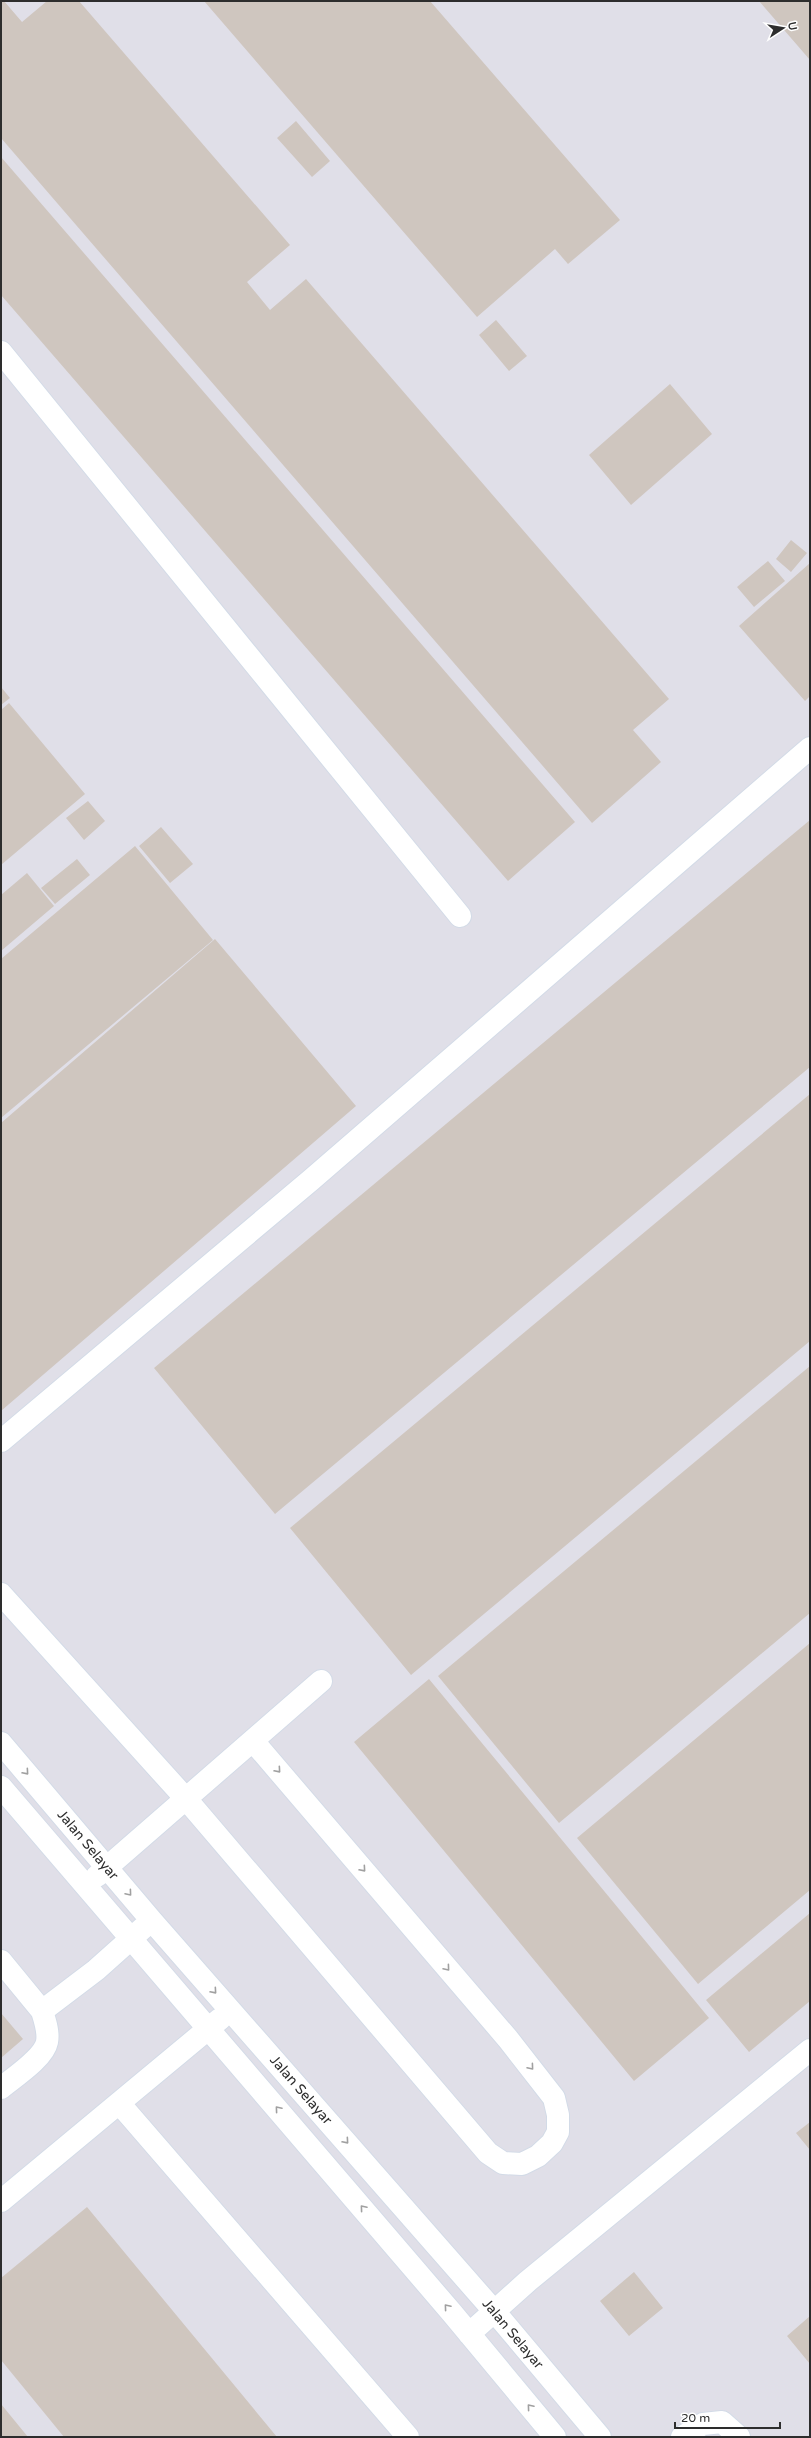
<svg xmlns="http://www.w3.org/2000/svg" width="811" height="2438" font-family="'Varela Round',sans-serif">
  <rect width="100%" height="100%" fill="#f0e4de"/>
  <path fill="#e0dfe8" d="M1 1H810V2437H1Z"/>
  <path fill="#cfc6bf" d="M1 1H4L22 22 47 1H79L290 245 247 282 270 310 306 279 669 699 633 730 661 762 592 823 1 138Z
    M204 1H430L620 220 568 264 555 249 477 317Z
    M759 1H810V60Z
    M296 121 330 161 312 177 277 138Z
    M1 157 575 822 508 881 1 295Z
    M496 320 527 356 509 371 479 335Z
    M670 384 712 434 631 505 589 455Z
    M791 540 807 553 791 572 776 559Z
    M768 561 785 581 754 607 737 587Z
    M810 563V696L805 701 739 626Z
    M1 687 10 698 1 705Z
    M9 703 85 794 1 865V710Z
    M88 801 105 821 84 840 66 818Z
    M810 820V1067L275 1514 154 1368Z
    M161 827 193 864 170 883 139 846Z
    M135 846 213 940 1 1118V959Z
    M77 859 90 875 55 904 41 888Z
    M27 873 54 906 1 951V895Z
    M215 939 356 1106 1 1411V1123Z
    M810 1094V1341L411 1675 290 1528Z
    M810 1366V1613L559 1823 438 1676Z
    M810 1643V1890L698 1984 577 1838Z
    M429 1679 709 2018 634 2081 354 1742Z
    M810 1913V2001L749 2052 706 2000Z
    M1 2013 23 2039 1 2058Z
    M810 2122V2150L796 2133Z
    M87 2207 277 2437H64L1 2360V2278Z
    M634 2272 663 2308 629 2336 600 2301Z
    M810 2316V2364L787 2336Z
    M1 2404 28 2437H1Z"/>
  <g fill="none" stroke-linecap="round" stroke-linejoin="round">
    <g stroke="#d3dbe7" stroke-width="24">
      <path id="minor" d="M1 352 460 916
        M1 1441 311 1180 810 748
        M1 1594 187 1800 488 2153 503 2163 522 2164 538 2156 552 2143 558 2132V2115L554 2098 508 2039 253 1741
        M1 1743 152 1921 494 2311 600 2437
        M1 1787 452 2313 555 2437
        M97 1876 321 1681
        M1 1961 42 2011
        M1 2088C13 2078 44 2058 47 2042 49 2032 45 2021 42 2011L96 1970 143 1928
        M119 2103 408 2437
        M1 2201 220 2019
        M469 2334 528 2281 810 2050
        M682 2437 703 2424 722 2422 739 2437"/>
    </g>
    <use href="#minor" stroke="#fff" stroke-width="22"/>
  </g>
  <defs><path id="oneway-chevron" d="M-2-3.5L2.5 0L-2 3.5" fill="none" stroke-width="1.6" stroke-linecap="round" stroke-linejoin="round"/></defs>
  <g stroke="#a0a0a0">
    <use href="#oneway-chevron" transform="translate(278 1770) rotate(49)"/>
    <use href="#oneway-chevron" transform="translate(26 1772) rotate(49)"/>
    <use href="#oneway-chevron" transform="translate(363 1869) rotate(49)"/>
    <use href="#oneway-chevron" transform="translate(129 1893) rotate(50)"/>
    <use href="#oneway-chevron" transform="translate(447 1968) rotate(50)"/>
    <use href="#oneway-chevron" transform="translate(214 1991) rotate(49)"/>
    <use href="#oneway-chevron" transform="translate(531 2067) rotate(50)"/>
    <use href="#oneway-chevron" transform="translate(278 2109) rotate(-130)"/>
    <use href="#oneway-chevron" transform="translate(346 2141) rotate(49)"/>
    <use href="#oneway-chevron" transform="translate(363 2208) rotate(-130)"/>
    <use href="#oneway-chevron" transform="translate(447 2307) rotate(-130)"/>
    <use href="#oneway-chevron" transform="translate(530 2407) rotate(-130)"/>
  </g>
  <g text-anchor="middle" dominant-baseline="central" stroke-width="4" stroke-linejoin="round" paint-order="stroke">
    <g font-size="14" fill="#2d2d2d" stroke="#fff">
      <text transform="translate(88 1845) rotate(50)">Jalan Selayar</text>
      <text transform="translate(301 2090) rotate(49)">Jalan Selayar</text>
      <text transform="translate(513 2334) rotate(50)">Jalan Selayar</text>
    </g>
  </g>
  <rect width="811" height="2438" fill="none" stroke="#2d2d2d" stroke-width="4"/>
  <g transform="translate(783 28) rotate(78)" stroke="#ffffff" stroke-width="3" paint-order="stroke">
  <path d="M0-3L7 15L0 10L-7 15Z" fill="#2d2d2d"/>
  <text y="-6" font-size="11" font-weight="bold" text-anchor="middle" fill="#2d2d2d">U</text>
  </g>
  <path d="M675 2422v6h105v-6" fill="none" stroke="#2d2d2d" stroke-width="2"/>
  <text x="681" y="2422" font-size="12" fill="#2d2d2d" stroke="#ffffff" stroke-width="3" paint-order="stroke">20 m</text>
</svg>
